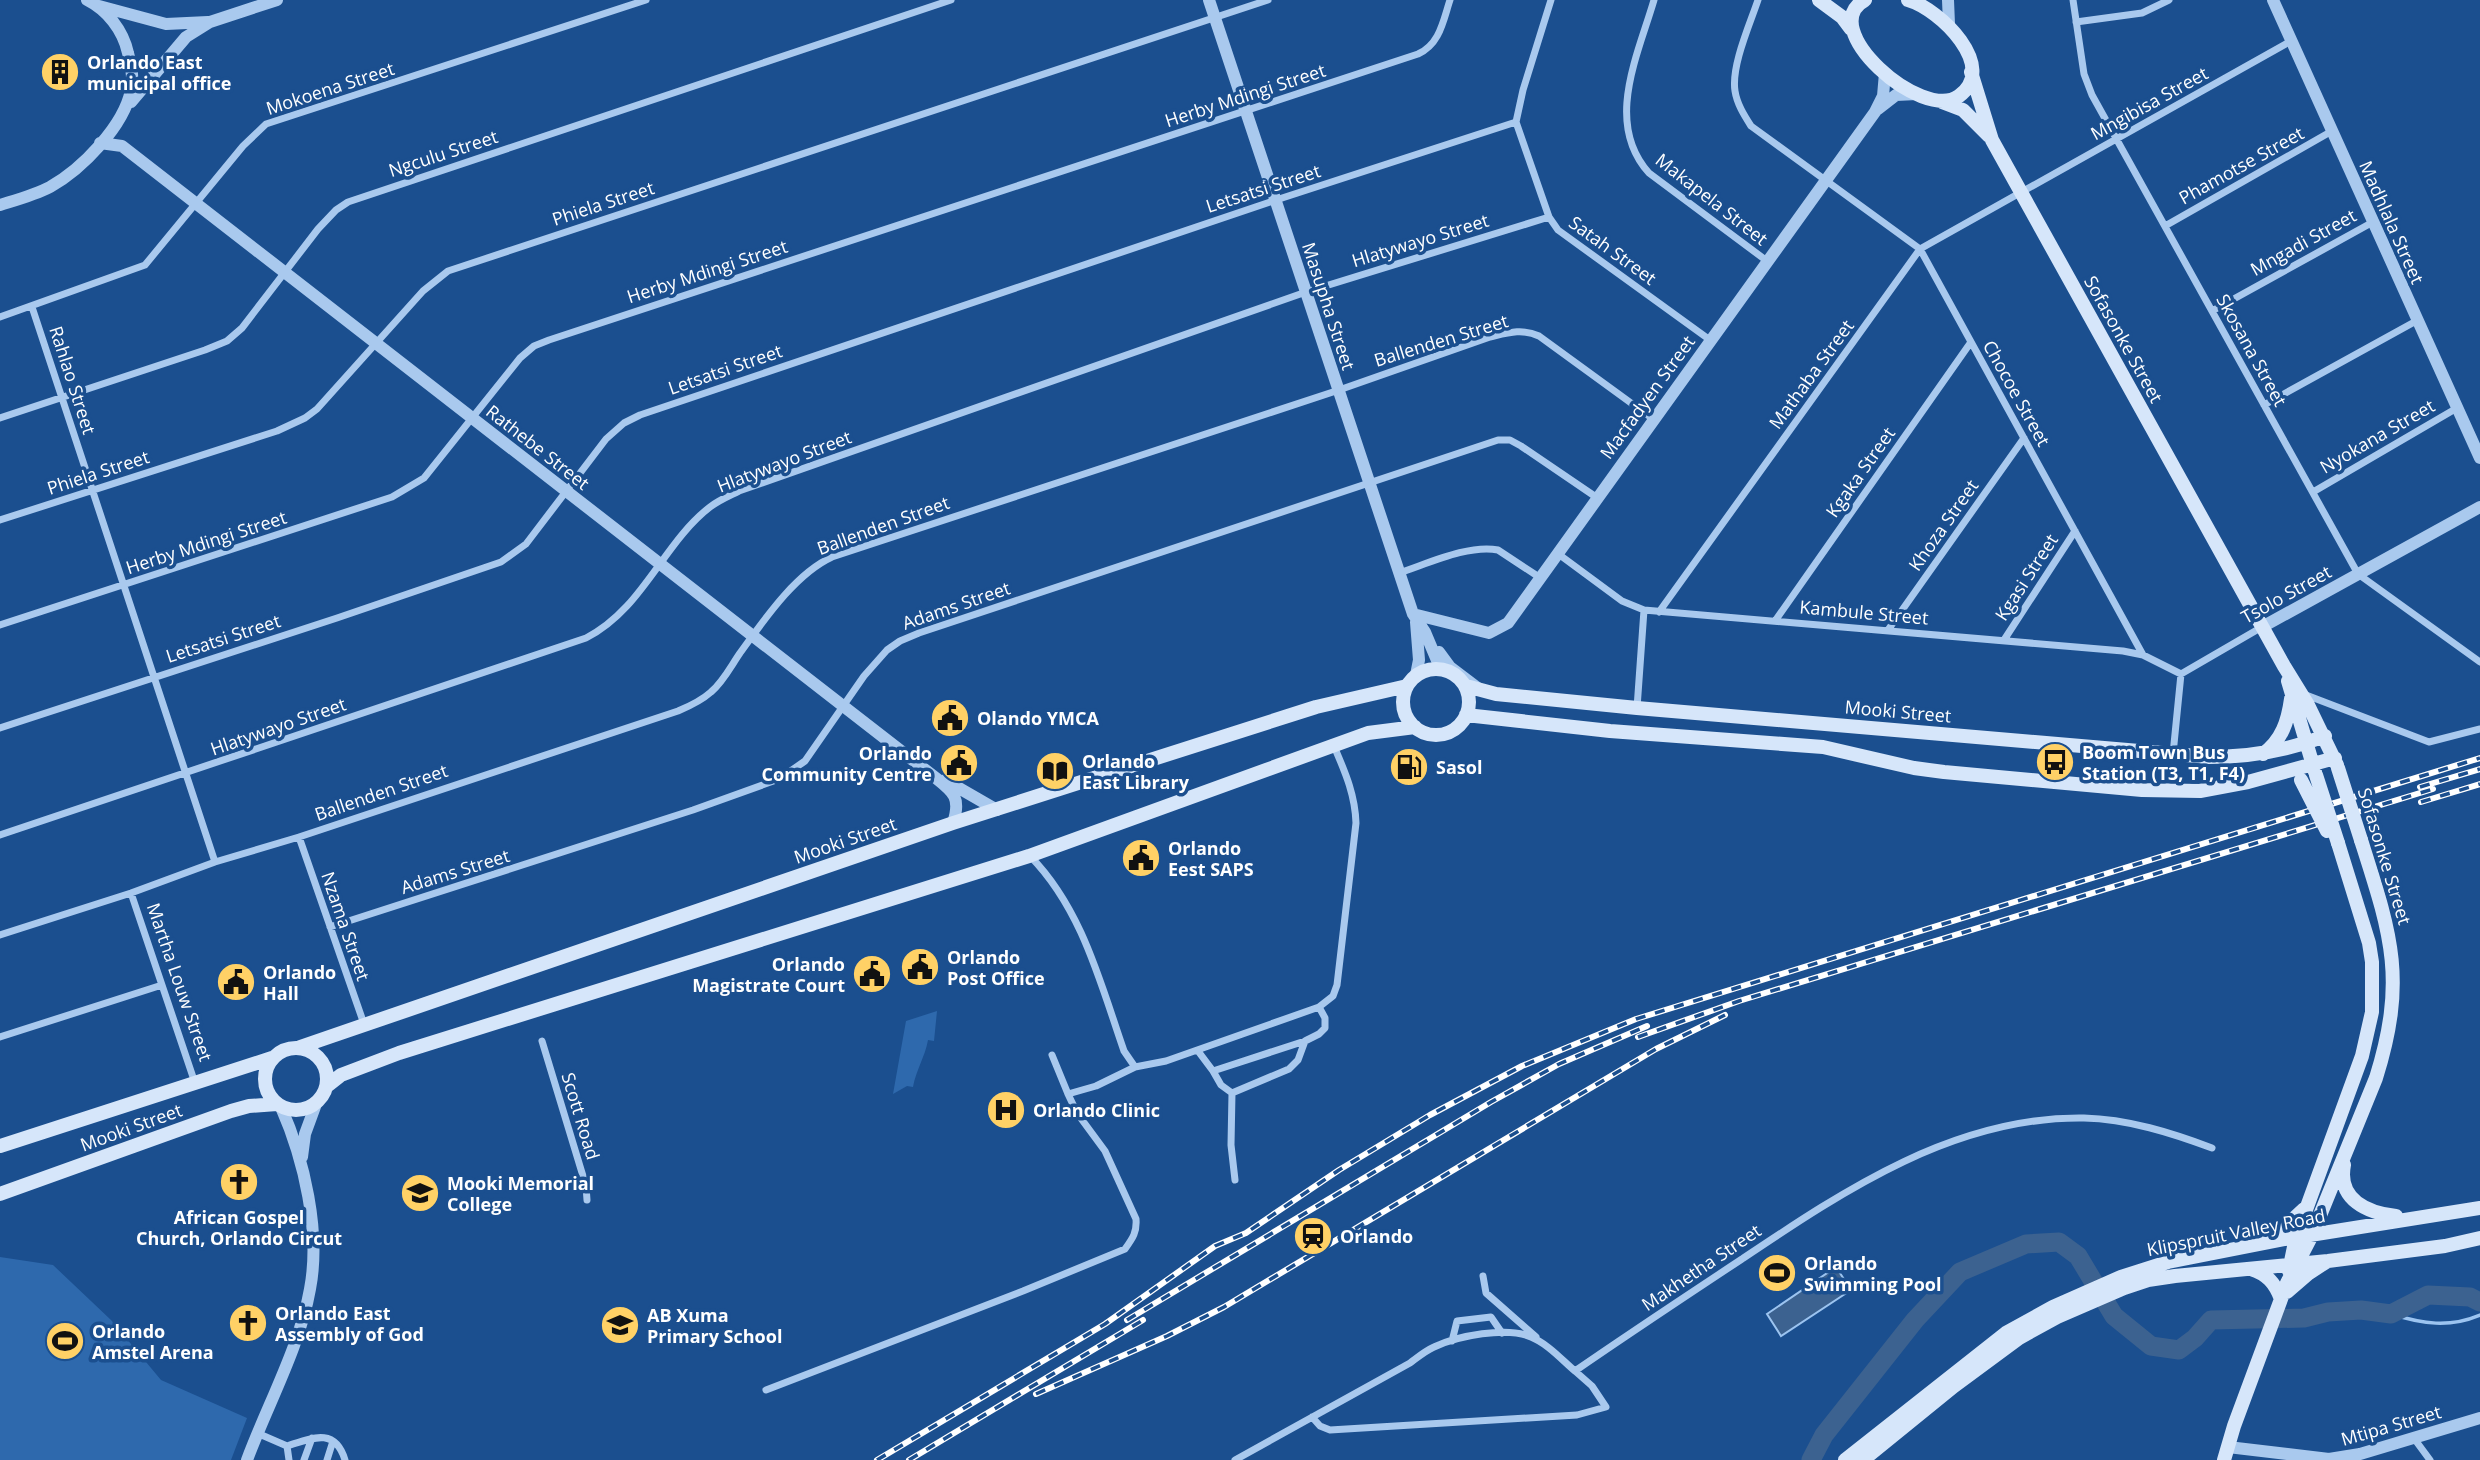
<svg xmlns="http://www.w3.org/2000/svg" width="2480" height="1460" font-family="'Open Sans',sans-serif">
  <rect width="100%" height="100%" fill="#1b4f8f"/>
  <path fill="#2e69ad" d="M937 1011 934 1041 928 1040C925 1057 916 1070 913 1087L907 1086 893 1094 906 1021Z
    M0 1257 53 1265 111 1320 161 1380 247 1418 231 1460H0Z"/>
  <path fill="#3c6290" stroke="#9cc4f0" stroke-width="2" d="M1836 1267 1851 1290 1781 1336 1767 1314Z"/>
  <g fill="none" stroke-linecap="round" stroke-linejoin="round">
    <path stroke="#9cc4f0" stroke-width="3.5" d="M2391 1314C2423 1324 2449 1328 2480 1315"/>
    <path stroke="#3c6290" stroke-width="19" d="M1811 1460 1824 1435 1915 1320 1960 1272 2026 1244 2059 1242 2078 1256 2114 1316 2151 1346 2179 1350 2195 1338 2211 1320 2304 1318 2328 1312 2361 1310 2391 1314 2428 1295 2470 1297 2480 1302"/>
    <path stroke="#a9c9ee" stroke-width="7" d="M1551 0 1523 90 1516 122 1549 217 1558 230 1710 340
      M1654 0C1638 55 1604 123 1649 173L1767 261
      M1758 0C1750 24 1731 66 1735 91 1737 104 1744 115 1751 126L1920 249 2143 655
      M2073 0 2084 74 2092 95 2358 574 2480 662
      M2076 22 2142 13 2169 0
      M2165 226 2332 131
      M32 307 215 862
      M2212 311 2373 222
      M0 317 145 265 243 146 266 124 646 0
      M2264 405 2418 320
      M0 418 205 350 227 341 242 328 318 229 336 210 348 202 951 0
      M2313 492 2457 408
      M0 520 277 431 305 418 317 409 423 291 448 271 1268 0
      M1557 553 1622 601 1644 610 2123 651 2143 655 2181 674
      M1399 573C1427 564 1469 544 1498 550L1539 577
      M1659 612 1920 249 2291 41
      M1775 621 1971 342
      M0 625 392 497 424 478 520 358 534 346 549 340 1418 54C1440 44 1443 21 1450 0
      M1888 630 2024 438
      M2004 640 2075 531
      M2306 695 2429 742 2480 729
      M1637 708 1644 610
      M0 728 337 618 501 562 526 544 606 439 624 423 640 415 1276 200 1516 122
      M2173 754 2181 674 2262 627
      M0 835 586 638C643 609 663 543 710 507 719 500 729 496 739 491L1306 292 1549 217
      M299 837 364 1024
      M1030 856C1082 909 1100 982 1124 1051L1135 1067 1166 1061 1319 1007 1333 996 1337 985 1356 823C1355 794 1345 772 1334 746
      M131 893 195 1083
      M330 927 693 810 779 779 805 761 864 676 887 650 900 641 919 633 1498 440H1510L1521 446 1596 497
      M0 935 131 893 215 862 299 837 678 711C690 706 701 701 711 692 723 682 731 666 740 653 764 620 795 574 832 557L1339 390 1490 337C1507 333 1522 328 1539 336L1653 419
      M0 1037 162 985
      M542 1041 586 1186 587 1200
      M1198 1051 1213 1071 1305 1041 1319 1034 1325 1028V1018L1319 1007
      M1052 1055 1068 1094
      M1213 1071 1221 1085 1232 1093 1289 1069 1298 1060 1305 1041
      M1232 1093 1231 1145 1235 1180
      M1483 1276 1486 1293 1536 1337
      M1452 1341 1457 1321 1491 1317 1502 1333
      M766 1390 1023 1291 1125 1249C1133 1238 1137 1232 1136 1219L1105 1151 1077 1113 1068 1094 1096 1086 1135 1067
      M1312 1417 1320 1426 1330 1430 1577 1415 1606 1407 1592 1386 1575 1371
      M257 1433 287 1446
      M2413 1437 2430 1460
      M289 1460 287 1446C312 1438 335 1427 345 1460
      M304 1460 312 1438
      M327 1460 333 1441
      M1235 1460 1410 1363C1418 1357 1425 1351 1434 1347 1457 1336 1507 1326 1531 1337 1548 1344 1561 1359 1575 1371 1630 1333 1686 1296 1742 1259 1845 1190 1955 1116 2084 1118 2128 1119 2172 1133 2212 1148"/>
    <path stroke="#a9c9ee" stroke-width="12" d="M1209 0 1413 614 1425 632 1441 670
      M1948 0 1949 24
      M2273 0 2480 458
      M99 6 166 24 208 22
      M131 102 186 37 210 22 277 0
      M1878 109 1896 95 1917 94
      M100 143 122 146 932 775C952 791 962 796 953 823
      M0 205C16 200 35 195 50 187 82 169 124 126 131 90 134 78 131 65 128 53 123 30 107 10 87 0
      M1413 614 1489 633 1508 623 1875 112 1883 96 1885 73
      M2262 627 2480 507
      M1439 652 1450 667 1479 689
      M1416 675 1419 660 1416 622
      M945 780 997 810
      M302 1157 305 1134 316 1104
      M2228 1447 2329 1459 2360 1454 2480 1418
      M247 1460C267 1406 300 1346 310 1289 321 1232 304 1159 281 1107"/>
    <path stroke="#d6e6fa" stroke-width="14" d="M1819 0 1842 17 1851 29
      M1865 0C1814 27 1922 123 1959 96 1999 67 1940 9 1908 0
      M1971 72 1992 140 2284 666 2308 705 2337 765
      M1942 102 1963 110 1989 136
      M1403 702a33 33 0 1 1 66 0a33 33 0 1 1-66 0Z
      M2288 681 2315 772
      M1466 686 1496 694 1637 708 2209 757C2250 757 2287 751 2325 736
      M1466 715 1610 731 1823 747 1914 768 1944 772 2142 790 2200 791 2248 782 2335 758
      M2263 754C2282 740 2288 721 2291 699
      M300 1047 953 823 1316 707 1407 686
      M265 1079a31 31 0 1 1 62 0a31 31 0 1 1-62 0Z
      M327 1086 341 1075 399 1053 1029 856 1368 733 1415 727
      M0 1146 272 1058
      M2344 1165C2337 1200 2368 1213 2396 1216
      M0 1194 231 1111 249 1106 277 1104
      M2260 1235 2286 1226 2304 1209
      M2251 1269C2267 1274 2275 1283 2281 1299
      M2289 1271 2296 1237 2362 1056 2372 1012V962L2369 943 2338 843
      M2287 1292 2309 1273 2326 1262
      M1845 1460 2006 1333 2053 1307 2121 1277 2168 1262 2285 1239 2480 1208
      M1863 1460 1954 1386 2019 1338 2057 1317 2124 1288 2148 1280 2175 1276 2328 1261 2445 1246 2480 1238
      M2224 1460 2234 1426 2287 1283 2312 1235 2376 1078C2407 979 2391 934 2361 840"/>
    <g stroke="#fff" stroke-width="6">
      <path id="rail" d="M2420 787 2480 769
        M2421 802 2480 784
        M1638 1037 1739 1001 2433 789
        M1127 1320 1491 1102 1559 1064 1647 1026
        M1036 1394 1167 1336 1224 1307 1656 1049 1725 1015
        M877 1460 1105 1324 1215 1246 1246 1233 1339 1170 1430 1115 1522 1066 1636 1019 2480 758
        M909 1460 1143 1320"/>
    </g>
    <use href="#rail" stroke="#1b4f8f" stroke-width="3.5" stroke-dasharray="10" stroke-linecap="butt"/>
    <path stroke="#d6e6fa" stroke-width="14" d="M2338 768 2361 840
      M2316 775 2338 843
      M2301 780 2327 831"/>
  </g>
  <defs>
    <g id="building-disc" transform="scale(2.0125)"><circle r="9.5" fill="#ffd166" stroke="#1b4f8f"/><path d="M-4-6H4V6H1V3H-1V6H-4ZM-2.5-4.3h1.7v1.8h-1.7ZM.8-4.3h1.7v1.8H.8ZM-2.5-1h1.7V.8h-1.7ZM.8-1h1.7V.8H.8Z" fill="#111"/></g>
    <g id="civic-disc" transform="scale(2.0125)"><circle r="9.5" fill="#ffd166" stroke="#1b4f8f"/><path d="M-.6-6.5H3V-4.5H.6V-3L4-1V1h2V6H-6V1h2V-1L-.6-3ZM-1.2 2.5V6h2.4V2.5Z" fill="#111"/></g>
    <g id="bus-disc" transform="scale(2.0125)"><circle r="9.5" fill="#ffd166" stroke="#1b4f8f"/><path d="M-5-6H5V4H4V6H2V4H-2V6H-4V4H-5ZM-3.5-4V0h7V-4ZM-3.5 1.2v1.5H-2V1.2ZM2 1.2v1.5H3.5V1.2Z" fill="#111"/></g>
    <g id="fuel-disc" transform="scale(2.0125)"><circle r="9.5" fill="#ffd166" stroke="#1b4f8f"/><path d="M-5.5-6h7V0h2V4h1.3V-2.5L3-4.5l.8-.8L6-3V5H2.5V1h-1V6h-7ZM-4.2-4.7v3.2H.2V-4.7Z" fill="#111"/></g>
    <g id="library-disc" transform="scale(2.0125)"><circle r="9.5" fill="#ffd166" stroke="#1b4f8f"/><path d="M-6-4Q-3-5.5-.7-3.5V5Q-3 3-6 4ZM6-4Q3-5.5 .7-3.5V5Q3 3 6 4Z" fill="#111"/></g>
    <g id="hospital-disc" transform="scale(2.0125)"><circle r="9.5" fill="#ffd166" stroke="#1b4f8f"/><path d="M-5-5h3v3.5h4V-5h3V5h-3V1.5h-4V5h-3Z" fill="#111"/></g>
    <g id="church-disc" transform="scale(2.0125)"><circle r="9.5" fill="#ffd166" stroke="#1b4f8f"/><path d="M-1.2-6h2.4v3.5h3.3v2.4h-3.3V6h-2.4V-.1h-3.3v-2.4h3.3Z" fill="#111"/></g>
    <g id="university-disc" transform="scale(2.0125)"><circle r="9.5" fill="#ffd166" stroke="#1b4f8f"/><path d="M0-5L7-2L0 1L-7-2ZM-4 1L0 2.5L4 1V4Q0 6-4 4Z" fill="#111"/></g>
    <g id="station-disc" transform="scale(2.0125)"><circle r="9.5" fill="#ffd166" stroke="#1b4f8f"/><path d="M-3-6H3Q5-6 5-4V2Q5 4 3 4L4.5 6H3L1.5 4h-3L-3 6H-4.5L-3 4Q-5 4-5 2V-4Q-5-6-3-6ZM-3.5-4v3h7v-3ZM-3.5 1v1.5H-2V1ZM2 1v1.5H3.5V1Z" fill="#111"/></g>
    <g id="stadium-disc" transform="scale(2.0125)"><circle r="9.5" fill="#ffd166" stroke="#1b4f8f"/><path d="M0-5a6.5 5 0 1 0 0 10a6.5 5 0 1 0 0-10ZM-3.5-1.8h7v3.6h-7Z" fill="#111"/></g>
    <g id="school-disc" transform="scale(2.0125)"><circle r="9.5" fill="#ffd166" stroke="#1b4f8f"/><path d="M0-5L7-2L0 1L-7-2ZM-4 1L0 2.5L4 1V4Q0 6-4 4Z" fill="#111"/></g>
  </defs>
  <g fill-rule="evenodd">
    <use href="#building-disc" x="60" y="72"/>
    <use href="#civic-disc" x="950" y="718"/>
    <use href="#bus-disc" x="2055" y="762"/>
    <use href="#civic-disc" x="959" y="763"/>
    <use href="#fuel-disc" x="1409" y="767"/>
    <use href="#library-disc" x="1055" y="771"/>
    <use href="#civic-disc" x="1141" y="858"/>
    <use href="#civic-disc" x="920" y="967"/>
    <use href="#civic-disc" x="872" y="974"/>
    <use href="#civic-disc" x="236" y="982"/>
    <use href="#hospital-disc" x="1006" y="1110"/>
    <use href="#church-disc" x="239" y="1182"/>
    <use href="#university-disc" x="420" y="1193"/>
    <use href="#station-disc" x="1313" y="1236"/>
    <use href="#stadium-disc" x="1777" y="1273"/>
    <use href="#church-disc" x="248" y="1323"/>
    <use href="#school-disc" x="620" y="1325"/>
    <use href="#stadium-disc" x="65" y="1341"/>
  </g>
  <g text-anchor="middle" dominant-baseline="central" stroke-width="7" stroke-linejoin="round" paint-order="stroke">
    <g font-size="18" font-weight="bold" fill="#fff" stroke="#1b4f8f" text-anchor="start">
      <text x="87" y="62">Orlando East<tspan x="87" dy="21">municipal office</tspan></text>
      <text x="977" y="718">Olando YMCA</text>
      <text x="2082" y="752">Boom Town Bus<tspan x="2082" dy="21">Station (T3, T1, F4)</tspan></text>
      <text x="932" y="753" text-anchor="end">Orlando<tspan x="932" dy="21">Community Centre</tspan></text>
      <text x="1082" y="761">Orlando<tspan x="1082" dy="21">East Library</tspan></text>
      <text x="1436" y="767">Sasol</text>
      <text x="1168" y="848">Orlando<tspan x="1168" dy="21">Eest SAPS</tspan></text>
      <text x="947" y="957">Orlando<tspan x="947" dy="21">Post Office</tspan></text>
      <text x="845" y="964" text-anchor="end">Orlando<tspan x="845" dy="21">Magistrate Court</tspan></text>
      <text x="263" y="972">Orlando<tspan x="263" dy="21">Hall</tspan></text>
      <text x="1033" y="1110">Orlando Clinic</text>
      <text x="447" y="1183">Mooki Memorial<tspan x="447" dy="21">College</tspan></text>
      <text x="239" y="1217" text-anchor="middle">African Gospel<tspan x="239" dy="21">Church, Orlando Circut</tspan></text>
      <text x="1340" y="1236">Orlando</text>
      <text x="1804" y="1263">Orlando<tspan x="1804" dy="21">Swimming Pool</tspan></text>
      <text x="275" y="1313">Orlando East<tspan x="275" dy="21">Assembly of God</tspan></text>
      <text x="647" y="1315">AB Xuma<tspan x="647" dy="21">Primary School</tspan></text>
      <text x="92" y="1331">Orlando<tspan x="92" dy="21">Amstel Arena</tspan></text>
    </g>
    <g font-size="18" fill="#fff" stroke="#1b4f8f">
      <text transform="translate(330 88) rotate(-18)">Mokoena Street</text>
      <text transform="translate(1245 95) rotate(-18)">Herby Mdingi Street</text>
      <text transform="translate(2149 103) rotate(-29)">Mngibisa Street</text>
      <text transform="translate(443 153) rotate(-18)">Ngculu Street</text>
      <text transform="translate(2241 165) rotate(-29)">Phamotse Street</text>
      <text transform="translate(1263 188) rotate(-18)">Letsatsi Street</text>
      <text transform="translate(1712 199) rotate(38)">Makapela Street</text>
      <text transform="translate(603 203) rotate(-18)">Phiela Street</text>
      <text transform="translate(2392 222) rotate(66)">Madhlala Street</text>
      <text transform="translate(1420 240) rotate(-17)">Hlatywayo Street</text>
      <text transform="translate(2303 242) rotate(-29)">Mngadi Street</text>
      <text transform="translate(1613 250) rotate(36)">Satah Street</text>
      <text transform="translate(707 271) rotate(-18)">Herby Mdingi Street</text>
      <text transform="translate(1329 306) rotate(72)">Masupha Street</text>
      <text transform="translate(2124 339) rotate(61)">Sofasonke Street</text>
      <text transform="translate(1441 340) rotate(-17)">Ballenden Street</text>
      <text transform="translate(2252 350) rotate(61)">Skosana Street</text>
      <text transform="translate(725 369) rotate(-19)">Letsatsi Street</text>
      <text transform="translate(1811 374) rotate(-54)">Mathaba Street</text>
      <text transform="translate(73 380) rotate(72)">Rahlao Street</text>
      <text transform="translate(2017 393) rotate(61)">Chocoe Street</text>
      <text transform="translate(1647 397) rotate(-54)">Macfadyen Street</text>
      <text transform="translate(2377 436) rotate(-30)">Nyokana Street</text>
      <text transform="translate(538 447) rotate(38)">Rathebe Street</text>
      <text transform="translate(784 461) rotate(-21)">Hlatywayo Street</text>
      <text transform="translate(98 472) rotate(-18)">Phiela Street</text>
      <text transform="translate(1860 472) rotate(-55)">Kgaka Street</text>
      <text transform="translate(883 525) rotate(-20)">Ballenden Street</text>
      <text transform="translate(1943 525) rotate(-55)">Khoza Street</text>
      <text transform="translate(206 542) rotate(-18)">Herby Mdingi Street</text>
      <text transform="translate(2026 577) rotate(-57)">Kgasi Street</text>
      <text transform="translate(2286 594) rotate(-29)">Tsolo Street</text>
      <text transform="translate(956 605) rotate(-19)">Adams Street</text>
      <text transform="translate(1864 612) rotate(5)">Kambule Street</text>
      <text transform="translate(223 638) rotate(-18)">Letsatsi Street</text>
      <text transform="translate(1898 711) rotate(5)">Mooki Street</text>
      <text transform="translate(278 726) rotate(-19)">Hlatywayo Street</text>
      <text transform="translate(381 792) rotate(-19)">Ballenden Street</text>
      <text transform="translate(845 840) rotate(-19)">Mooki Street</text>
      <text transform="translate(2385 856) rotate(73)">Sofasonke Street</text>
      <text transform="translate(455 871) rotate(-17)">Adams Street</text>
      <text transform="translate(346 926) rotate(71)">Nzama Street</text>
      <text transform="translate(180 982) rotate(71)">Martha Louw Street</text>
      <text transform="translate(581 1116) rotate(73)">Scott Road</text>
      <text transform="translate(131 1127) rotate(-20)">Mooki Street</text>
      <text transform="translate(2236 1232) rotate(-11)">Klipspruit Valley Road</text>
      <text transform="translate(1701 1267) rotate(-34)">Makhetha Street</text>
      <text transform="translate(2391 1425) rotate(-16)">Mtipa Street</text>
    </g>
  </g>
</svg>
